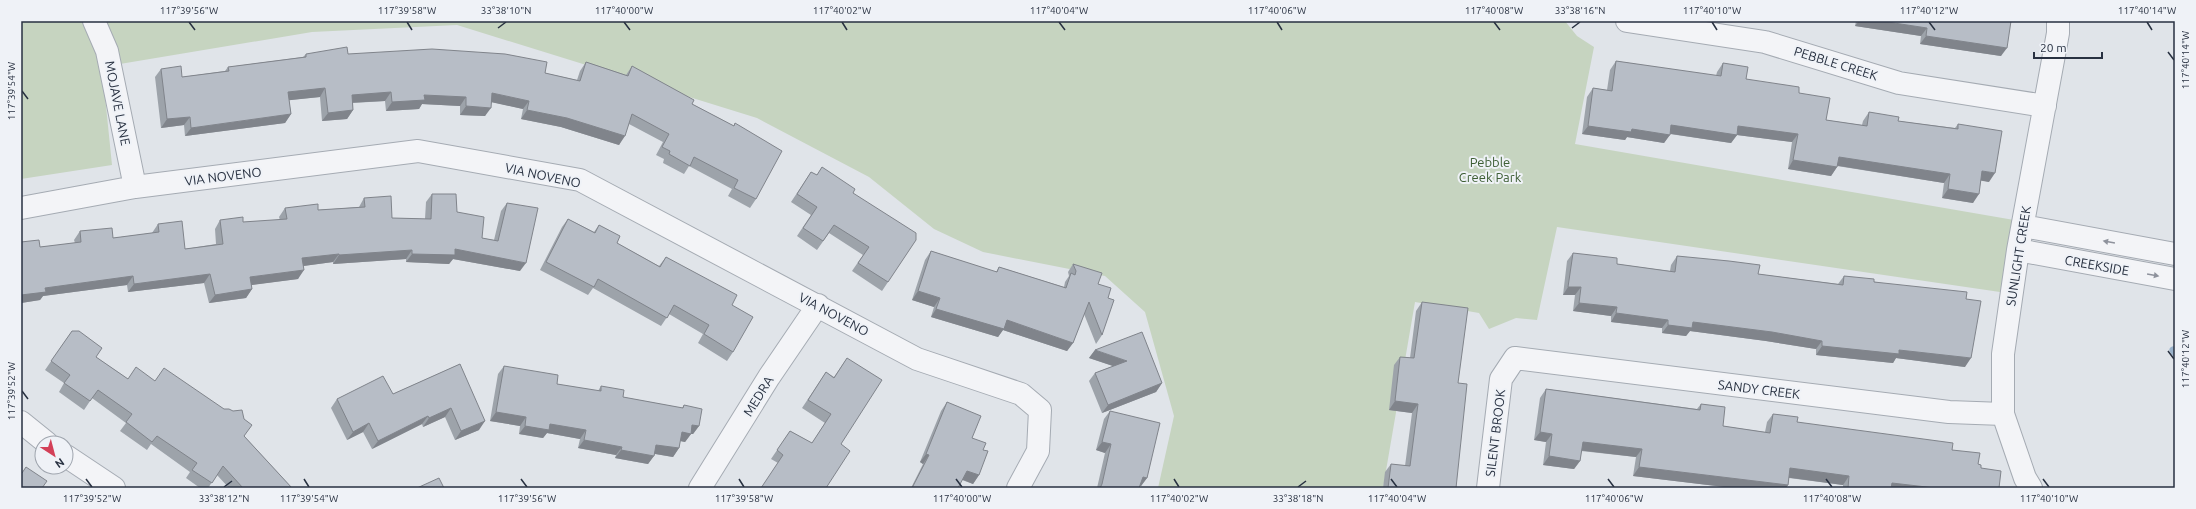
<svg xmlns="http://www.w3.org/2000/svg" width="2196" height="509" font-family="Ubuntu,sans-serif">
  <rect width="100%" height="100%" fill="#e0e4e9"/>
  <path fill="#c6d4c0" d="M21 21H1565L1577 36 1594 47 1575 144 2014 220 2000 292 1557 227 1537 320 1516 318 1489 329 1479 313 1415 302 1383 488H1158L1174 416 1145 312 1105 276 983 252 934 229 869 177 757 118 457 25 312 32 102 67 112 165 21 179Z"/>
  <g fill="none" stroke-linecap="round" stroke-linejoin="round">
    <path stroke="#99b2cb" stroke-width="7" d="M2173 350 2175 353"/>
    <g stroke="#a5abb3" stroke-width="24">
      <path id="minor" d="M94 21 107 51 135 187
        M1627 21 1765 42 1899 83 2045 106
        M21 208 135 187 418 151 580 180 917 359 1021 394 1040 410 1038 451 1018 488
        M2023 226 2175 254
        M2018 250 2175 279
        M21 422 47 443
        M66 456 114 488
        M700 488 769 377 818 305
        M1488 488 1501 379 1515 358 1949 412 2003 414
        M2031 488 2025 478 2003 414V354L2018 250 2058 33V21"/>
    </g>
    <use href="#minor" stroke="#f3f4f7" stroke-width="22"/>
  </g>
  <path fill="#9da3aa" d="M1856 21H2011L2001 56 1920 44 1921 36 1855 26Z
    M306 54H348L545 73 577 80 580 71 586 62 626 75 632 66 692 104 734 126 735 123 756 199 750 208 728 196 732 189 689 166 684 174 663 163 664 159 656 155 663 142 629 124 619 145 561 127 521 119 523 109 492 102 485 116 460 115V106L422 104 419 109 386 111 385 101 353 103V110L347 119 322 121 320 97 289 100 291 114 285 123 185 136 184 125 161 128 155 77 161 69 182 77 225 71 228 67 303 57Z
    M1616 61 1716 76 1717 72 1723 63 1746 79 1799 93 1826 120 1862 125 1863 121 1869 112 1898 121 1955 128 1958 124 1989 182 1981 180 1973 203 1942 198 1944 183 1837 166V167L1831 176 1788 169 1792 142 1737 135 1731 143 1670 134 1664 143 1627 137 1625 140 1582 134 1587 97 1593 88 1607 90 1610 70Z
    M822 167 853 193 888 282 882 291 852 271 863 255 829 233 817 250 797 236 811 215 791 202 811 172 817 175Z
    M432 194 457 212 482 238 494 240 501 211 507 203 520 271 453 259 449 264 406 262V259L333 264V262L303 266 298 279 251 285 252 289 246 298 209 303 204 283 128 292 127 285 43 296 40 300 21 303V242L40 247 75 243 74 240 80 231 113 238 152 233 158 224 185 249 216 244 215 229 220 220 243 222 280 220 279 217 285 208 318 210 359 207 364 198 392 218 425 219 426 202Z
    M568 219 594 232 599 225 617 243 659 266 666 257 732 305 733 352 727 361 698 343 703 334 669 314 661 326 593 288 588 295 540 270 562 227Z
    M931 251 996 272 999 267 1064 287 1065 282 1069 276 1068 272 1073 264 1098 284 1108 298 1102 335 1096 344 1084 314 1073 343 1067 351 1003 330 998 337 931 317 934 307 912 300 925 260Z
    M1573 253 1617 264 1670 271 1671 265 1677 256 1758 274 1838 284 1844 276 1966 299 1965 367 1896 358 1893 363 1816 355V349L1766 341 1690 331 1686 336 1662 333V328L1611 322V316L1573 311 1575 295H1563L1567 261Z
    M1422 302 1458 383 1456 488H1383L1385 472 1391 464 1405 466 1412 413 1389 410 1394 365 1400 357 1410 358 1416 311Z
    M72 331 96 357 128 379 155 381 244 436 292 488H229L217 475 208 488H200L186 478 190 472 151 444 147 450 120 431 126 423 92 398 84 410 59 392 64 383 45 370Z
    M1095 350 1162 383 1156 392 1102 413 1089 381 1095 373 1113 366 1089 358Z
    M847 358 841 444 778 463 771 459 790 431 812 443 825 423 802 408 826 372 834 377Z
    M460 364 479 430 455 440 445 417 423 427 422 424 372 449 363 432 347 440 331 408 337 399 393 394Z
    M504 366 557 384 598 391 601 386 623 397 682 408 684 405 699 426 693 434H691L685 442 680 441 679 448 673 457 655 454 648 464 615 458 616 455 578 448 580 439 547 433 543 438 519 434 520 426 490 421 498 374Z
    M1546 389 1697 409 1701 404 1723 426 1765 432 1767 422 1773 414 1797 422 1952 450 1978 464 1981 468 1999 488H1843V485L1789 478 1788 485 1786 488H1733L1633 476 1636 457 1581 451 1580 461 1574 469 1543 465 1546 442 1534 440 1540 398Z
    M947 402 972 438 983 450 979 475 973 484 962 480 958 488H911L923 464 920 462 941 411Z
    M1110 411 1147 478 1141 486H1140L1139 488H1097L1105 453 1096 450 1104 419Z"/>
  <path fill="#80848b" d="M1859 21H1881L1927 28 1921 36 1855 26Z
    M1926 36 2007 48 2001 56 1920 44Z
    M325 88 320 97 282 101 288 92Z
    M391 92 385 101 346 103 352 95Z
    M492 93 529 101 523 109 486 101Z
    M424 95 466 97 460 106 422 104 419 109 386 111 392 102Z
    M466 106 491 108 485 116 460 115Z
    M353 110 347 119 322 121 328 113Z
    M527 110 567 118 625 136 619 145 561 127 521 119Z
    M291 114 285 123 185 136 191 128Z
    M190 117 184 125 161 128 167 119Z
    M1671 125 1738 126 1798 134 1792 142 1737 135 1731 143 1665 133Z
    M1588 126 1632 129 1670 135 1664 143 1627 137 1625 140 1582 134Z
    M1839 157 1950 174 1944 183 1833 165Z
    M1793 160 1837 167 1831 176 1788 169Z
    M1982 171 1995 173 1989 182 1977 180Z
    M1948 189 1979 194 1973 203 1942 198Z
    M455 249 526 263 520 271 453 259 449 264 406 262 412 254Z
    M412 250 406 259 333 264 339 255Z
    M339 254 333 262 296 267 302 258Z
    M304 270 298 279 244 286 250 277Z
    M210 274 204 283 128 292 134 284Z
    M133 276 127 285 43 296 40 300 21 303V295L45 288Z
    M1568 287H1581L1575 295H1563Z
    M252 289 246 298 209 303 215 295Z
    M918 291 940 298 934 307 912 300Z
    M1579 303 1617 307 1611 316 1573 311Z
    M936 309 1007 320 1073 343 1067 351 1003 330 998 337 931 317Z
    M1616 313 1668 320 1662 328 1611 322Z
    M1693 322 1772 332 1822 341 1816 349 1766 341 1690 331 1686 336 1662 333 1668 325Z
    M1822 346 1899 350 1971 358 1965 367 1896 358 1893 363 1816 355Z
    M1095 350 1127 361 1122 369 1089 358Z
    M1162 383 1156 392 1102 413 1108 405Z
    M1395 401 1418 404 1412 413 1389 410Z
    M451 408 445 417 423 427 429 418Z
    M496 412 526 417 520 426 490 421Z
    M428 416 422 424 372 449 378 441Z
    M485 421 479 430 455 440 461 431Z
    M369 423 363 432 347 440 353 432Z
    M550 424 586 430 580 439 547 433 543 438 519 434 525 426Z
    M692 425 699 426 693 434H691L685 442 676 440 682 432Z
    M1540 432 1552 434 1546 442 1534 440Z
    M584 440 622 447 616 455 578 448Z
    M1102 442 1111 444 1105 453 1096 450Z
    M1583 442 1642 449 1636 457 1577 450Z
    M656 445 679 448 673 457 650 453Z
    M621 450 654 456 648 464 615 458Z
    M926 454 929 455 923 464 920 462Z
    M1549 456 1580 461 1574 469 1543 465Z
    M1639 467 1788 485 1786 488H1733L1633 476Z
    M1790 468 1849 476 1843 485 1784 477Z
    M967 471 979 475 973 484 961 479Z
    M1143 477 1147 478 1141 486 1138 485Z
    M1892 483 1935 488H1888Z"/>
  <path fill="#b7bdc6" stroke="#80848b" d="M1881 21H2011L2007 48 1926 36 1927 28Z
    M347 47 348 54 432 49 505 54 547 62 545 73 580 81 586 62 628 76 632 66 694 100 692 104 734 126 735 123 782 151 756 199 734 188 738 180 694 157 690 166 669 154 670 151 662 147 669 134 632 114 625 136 567 118 527 110 529 101 492 93 491 108 466 106V97L424 95 425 100 392 102 391 92 352 95 353 110 328 113 325 88 288 92 291 114 191 128 190 117 167 119 161 69 181 66 182 77 229 71 228 67 306 57V54Z
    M1616 61 1721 76 1723 63 1748 67 1746 79 1799 87V93L1830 98 1826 120 1867 126 1869 112 1899 117 1898 121 1958 129V124L2002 131 1995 173 1982 171 1979 194 1948 189 1950 174 1839 157 1837 167 1793 160 1798 134 1738 126 1737 135 1671 125 1670 135 1632 129 1631 132 1588 126 1593 88 1612 91Z
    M822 167 855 189 853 193 916 233V240L888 282 858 263 869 247 834 225 823 241 803 228 817 207 797 194 811 172 817 175Z
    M432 194H456L457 212 484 217 482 238 498 241 507 203 538 208 526 263 455 249V255L412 254V250L339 255V254L302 258 304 270 250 277 252 289 215 295 210 274 134 284 133 276 45 288 46 292 21 295V242L39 240 40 247 81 242 80 231 112 228 113 238 159 232 158 224 182 221 185 249 223 244 220 220 243 217V222L287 219 285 208 318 204V210L365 207 364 198 391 196 392 218 431 219Z
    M568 219 595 233 599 225 620 236 617 243 660 267 666 257 737 295 732 305 753 317 733 352 704 334 709 325 674 305 667 318 598 279 594 287 546 262Z
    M931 251 997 272 999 267 1066 288 1071 273 1075 275 1076 271 1073 264 1102 273 1098 284 1111 288 1108 298 1114 300 1102 335 1089 302 1073 343 1007 320 1004 329 936 309 940 298 918 291Z
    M1573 253 1617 258V264L1675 272 1677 256 1729 261 1760 265 1758 274 1843 285 1844 276 1874 279V282L1967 292 1966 299 1981 301 1971 358 1899 350V354L1822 346V341L1772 332 1693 322 1692 328 1668 325V320L1616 313 1617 307 1579 303 1581 287H1568Z
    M1422 302 1468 308 1458 383 1467 384 1456 488H1388L1391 464 1410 466 1418 404 1395 401 1400 357 1414 358Z
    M72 331H79L102 348 96 357 128 379 136 367 155 381 164 368 224 409H229L233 411 242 410 244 419 252 425 244 436 292 488H243L223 466 212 483 192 470 197 463 157 436 152 442 126 422 132 414 98 390 90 401 64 383 70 375 51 361Z
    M1142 332 1162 383 1108 405 1095 373 1127 361 1095 350Z
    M847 358 882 380 841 444 850 451 826 488H761L783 455 777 450 790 431 812 443 831 414 808 400 826 372 834 378Z
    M460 364 485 421 461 431 451 408 429 418 428 416 378 441 369 423 353 432 337 399 383 376 393 394Z
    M504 366 558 375 557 384 601 391V386L624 390 623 397 683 408 684 405 702 409 699 426 692 425 691 434 682 432 679 448 656 445 654 456 621 450 622 447 584 440 586 430 550 424 549 430 525 426 526 417 496 412Z
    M1546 389 1700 410 1701 404 1725 407 1723 426 1770 433 1773 414 1798 417 1797 422 1953 443 1952 450 1980 453 1978 464 1981 465V468L2001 471 1999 488H1935L1892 483 1891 488H1848L1849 476 1790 468 1788 485 1639 467 1642 449 1583 442 1580 461 1549 456 1552 434 1540 432Z
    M947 402 981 416 972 438 986 443 983 450 988 451 979 475 967 471 958 488H912L929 455 926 454Z
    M1110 411 1160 423 1147 478 1143 477 1139 488H1100L1102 484 1111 444 1102 442Z
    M26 467 47 481 42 488H21V472L22 473Z
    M439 478 444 488H417Z"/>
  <defs><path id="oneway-solid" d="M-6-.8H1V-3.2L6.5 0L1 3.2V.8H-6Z"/></defs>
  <g fill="#8e929c">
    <use href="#oneway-solid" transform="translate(2109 242) rotate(-170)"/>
    <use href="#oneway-solid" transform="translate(2153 275) rotate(10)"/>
  </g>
  <path fill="none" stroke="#283141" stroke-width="1.5" d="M189 22 195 30M407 22 412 30M624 22 630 30M842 22 847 30M1059 22 1065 30M1277 22 1282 30M1494 22 1500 30M1712 22 1717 30M1929 22 1935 30M2147 22 2152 30M498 28 506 22M1572 28 1580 22M2168 52 2174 60M22 91 28 99M2168 351 2174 359M22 391 28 399M86 479 92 487M304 479 309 487M521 479 527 487M739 479 744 487M956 479 962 487M1174 479 1179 487M1391 479 1397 487M1608 479 1614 487M1826 479 1832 487M2043 479 2049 487M224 487 232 481M1298 487 1306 481"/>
  <g text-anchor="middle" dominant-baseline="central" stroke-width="4" stroke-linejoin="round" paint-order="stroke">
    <g font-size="13" fill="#283141" stroke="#eff2f7">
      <text transform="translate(1836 63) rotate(17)">PEBBLE CREEK</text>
      <text transform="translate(118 103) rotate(79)">MOJAVE LANE</text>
      <text transform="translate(543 175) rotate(12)">VIA NOVENO</text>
      <text transform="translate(223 176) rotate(-7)">VIA NOVENO</text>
      <text transform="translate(2018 256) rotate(-81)">SUNLIGHT CREEK</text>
      <text transform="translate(2097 265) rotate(10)">CREEKSIDE</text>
      <text transform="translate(834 314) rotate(28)">VIA NOVENO</text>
      <text transform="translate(1759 389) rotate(7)">SANDY CREEK</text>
      <text transform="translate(758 396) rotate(-58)">MEDRA</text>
      <text transform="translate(1495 433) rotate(-83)">SILENT BROOK</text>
    </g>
    <g font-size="13" fill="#3d5e34" stroke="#eff2f7">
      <text x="1490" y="162">Pebble<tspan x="1490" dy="15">Creek Park</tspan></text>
    </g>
  </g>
  <rect width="2196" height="509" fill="none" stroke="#eff2f7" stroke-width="44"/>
  <g transform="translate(54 455) rotate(144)"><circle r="19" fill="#eff2f7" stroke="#9fa5ae"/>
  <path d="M0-3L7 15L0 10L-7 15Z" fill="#d34058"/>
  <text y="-6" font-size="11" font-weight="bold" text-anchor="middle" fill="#283141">N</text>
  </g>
  <path d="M2034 52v6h68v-6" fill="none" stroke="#283141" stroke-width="2"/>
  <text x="2040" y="52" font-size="12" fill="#283141" stroke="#eff2f7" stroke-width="3" paint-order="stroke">20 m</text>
  <rect x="22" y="22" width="2152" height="465" fill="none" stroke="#283141" stroke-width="1.5"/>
  <g font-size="10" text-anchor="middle" fill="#283141">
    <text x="189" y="14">117°39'56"W</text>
    <text x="407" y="14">117°39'58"W</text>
    <text x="506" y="14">33°38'10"N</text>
    <text x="624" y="14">117°40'00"W</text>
    <text x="842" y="14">117°40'02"W</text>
    <text x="1059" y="14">117°40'04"W</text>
    <text x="1277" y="14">117°40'06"W</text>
    <text x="1494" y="14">117°40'08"W</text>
    <text x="1580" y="14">33°38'16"N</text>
    <text x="1712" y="14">117°40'10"W</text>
    <text x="1929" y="14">117°40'12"W</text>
    <text x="2147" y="14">117°40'14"W</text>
    <text transform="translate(2185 60) rotate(-90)" y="4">117°40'14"W</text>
    <text transform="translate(11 91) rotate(-90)" y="4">117°39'54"W</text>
    <text transform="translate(2185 359) rotate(-90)" y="4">117°40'12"W</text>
    <text transform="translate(11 391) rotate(-90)" y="4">117°39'52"W</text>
    <text x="92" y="502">117°39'52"W</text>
    <text x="224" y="502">33°38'12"N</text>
    <text x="309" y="502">117°39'54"W</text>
    <text x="527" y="502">117°39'56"W</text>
    <text x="744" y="502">117°39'58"W</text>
    <text x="962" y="502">117°40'00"W</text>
    <text x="1179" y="502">117°40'02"W</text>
    <text x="1298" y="502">33°38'18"N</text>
    <text x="1397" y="502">117°40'04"W</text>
    <text x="1614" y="502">117°40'06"W</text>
    <text x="1832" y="502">117°40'08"W</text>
    <text x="2049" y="502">117°40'10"W</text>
  </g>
</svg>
